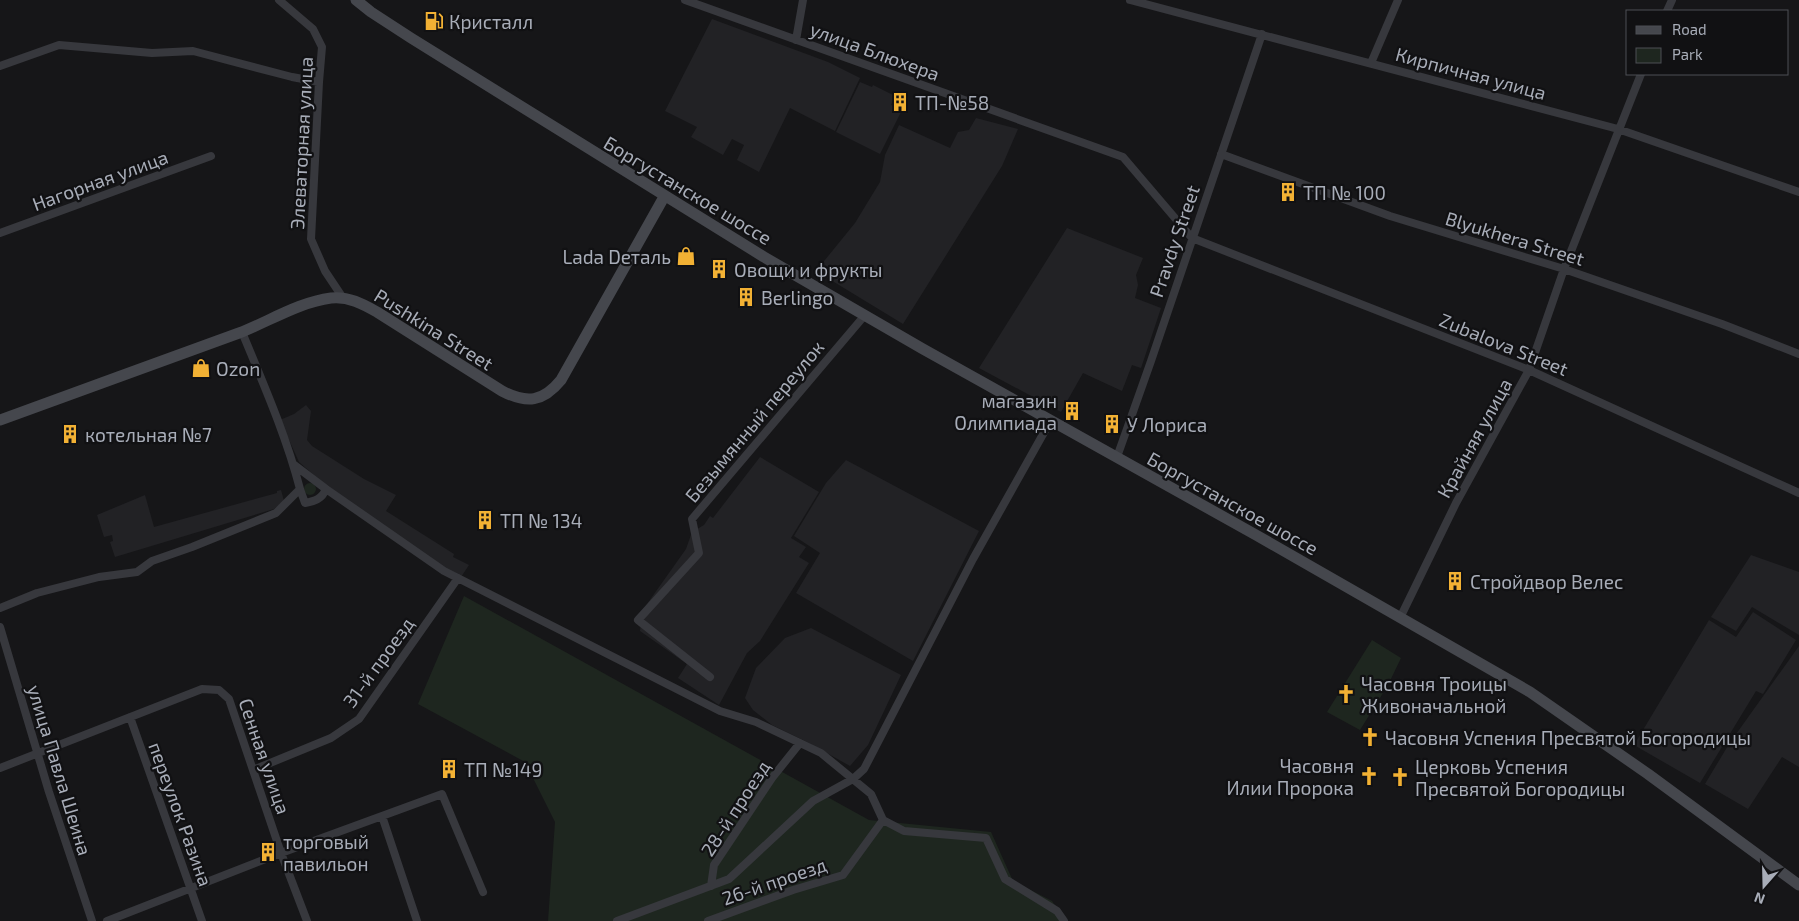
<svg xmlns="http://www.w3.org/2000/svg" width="1799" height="921" font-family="'Exo 2',sans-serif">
  <rect width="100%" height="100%" fill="#161618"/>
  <path fill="#222225" d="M712 19 828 62 860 78 835 131 790 108 759 172 737 160 744 145 732 139 723 155 691 137 697 127 665 111Z
    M860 82 872 87 873 85 895 96 891 105 902 110 880 154 836 132Z
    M976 118 1018 129 1002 166 903 324 816 271 855 223 880 182 885 155 899 125 950 148 958 132 969 130Z
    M1067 228 1143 258 1136 275 1138 285 1135 298 1161 308 1141 368 1132 365 1122 391 1083 373 1061 412 979 368Z
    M306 405 311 411 307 440 312 446 364 479 396 495 386 511 454 554 453 557 469 565 461 577 444 569 332 491 299 462 280 420 294 414Z
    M760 457 819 492 791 538 806 547 799 557 809 563 760 641 747 653 719 705 678 678 687 664 640 631 642 611 686 549 692 532 704 525 710 516 713 518Z
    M846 460 979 531 913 661 796 593 820 553 794 536 826 483Z
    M281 490 284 501 274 509 115 557 110 542 113 541 112 535 104 537 97 515 145 495 154 527 277 493V491Z
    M1751 555 1799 572V635L1752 607 1736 631 1711 617Z
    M1753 612 1796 640 1763 694 1756 691 1700 783 1634 745 1709 620 1736 637Z
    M811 628 901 675 868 745 850 766 809 743 772 725 753 710 745 698 756 668 785 638Z
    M1799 646V767L1782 757 1748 809 1705 784 1729 744Z"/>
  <path fill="#1e261f" d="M304 489a6 6 0 1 1 12 0a6 6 0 1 1-12 0Z
    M464 596 869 820 991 832 1013 881 1052 901 1066 921H548L555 822 525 762 418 704Z
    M1372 640 1401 658 1388 685 1360 730 1327 712Z"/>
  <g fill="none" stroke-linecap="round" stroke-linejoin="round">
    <path stroke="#37383d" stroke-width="8" d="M279 0 313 29 322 47 319 82 311 239 325 271 343 298
      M685 0 1123 157 1192 238 1529 370 1799 493
      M1130 0 1618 129 1799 192
      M1667 11 1672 0
      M796 40 803 0
      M1371 63 1398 0
      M0 66 59 45 152 53 193 51 292 77 319 82
      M1221 154 1390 216 1564 269 1722 324 1799 354
      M0 233 211 156
      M1117 457 1151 361 1262 34
      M293 464 326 489 444 571 720 711 756 722 821 753 871 794 883 820 904 831 986 838 1005 879 1057 911 1064 921
      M300 489 305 503C315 501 322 499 326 489
      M0 608 37 593 99 577 137 572 152 561 192 547 276 513 300 489C286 435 263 383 242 332
      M1400 618 1456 503 1529 370 1564 269 1641 74
      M0 627 49 792 92 921
      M710 677 638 620 699 553 692 519 865 315
      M130 717 202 921
      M0 768 202 689 219 690 229 699 281 853 307 921
      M253 770 331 738 359 719 458 578
      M382 816 417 921
      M711 886 714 865 772 778 800 743
      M107 921 281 853 442 794 483 892
      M617 921 729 879 813 801 853 779 864 769 973 559 1051 420
      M708 921 793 890 843 875 883 820"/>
    <path stroke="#45474d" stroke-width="11" d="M356 0 371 12 411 38 764 257 923 349 1256 535 1530 692 1648 774 1799 885
      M0 420C80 391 159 362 239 333 268 322 299 302 331 298 348 296 363 304 377 312L502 391C527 404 543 402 561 380L664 197"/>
  </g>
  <defs>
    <g id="fuel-bare" transform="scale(1.5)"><path d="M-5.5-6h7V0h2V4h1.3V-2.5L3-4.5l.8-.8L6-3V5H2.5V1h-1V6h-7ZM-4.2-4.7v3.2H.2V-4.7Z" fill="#f2b134" stroke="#111113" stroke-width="2.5" paint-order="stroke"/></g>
    <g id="building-bare" transform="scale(1.5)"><path d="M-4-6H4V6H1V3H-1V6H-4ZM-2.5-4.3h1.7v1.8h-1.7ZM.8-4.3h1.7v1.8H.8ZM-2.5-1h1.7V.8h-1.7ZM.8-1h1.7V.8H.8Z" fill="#f2b134" stroke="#111113" stroke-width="2.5" paint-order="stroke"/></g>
    <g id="shop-bare" transform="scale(1.5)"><path d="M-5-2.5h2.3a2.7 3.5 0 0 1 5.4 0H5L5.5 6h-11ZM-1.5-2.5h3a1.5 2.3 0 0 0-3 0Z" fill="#f2b134" stroke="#111113" stroke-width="2.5" paint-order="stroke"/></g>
    <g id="church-bare" transform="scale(1.5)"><path d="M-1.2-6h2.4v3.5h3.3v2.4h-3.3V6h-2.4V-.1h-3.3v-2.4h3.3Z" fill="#f2b134" stroke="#111113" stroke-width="2.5" paint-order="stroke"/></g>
  </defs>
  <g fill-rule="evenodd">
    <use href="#fuel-bare" x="434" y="21"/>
    <use href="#building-bare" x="900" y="102"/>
    <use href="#building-bare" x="1288" y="192"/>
    <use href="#shop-bare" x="686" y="256"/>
    <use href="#building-bare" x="719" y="269"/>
    <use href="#building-bare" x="746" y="297"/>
    <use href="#shop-bare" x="201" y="368"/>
    <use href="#building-bare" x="1072" y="411"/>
    <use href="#building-bare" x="1112" y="424"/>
    <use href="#building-bare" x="70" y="434"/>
    <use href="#building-bare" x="485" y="520"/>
    <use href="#building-bare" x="1455" y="581"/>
    <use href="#church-bare" x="1346" y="694"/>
    <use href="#church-bare" x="1370" y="737"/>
    <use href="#building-bare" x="449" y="769"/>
    <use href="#church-bare" x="1369" y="776"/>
    <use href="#church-bare" x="1400" y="777"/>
    <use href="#building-bare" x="268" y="852"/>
  </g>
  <g text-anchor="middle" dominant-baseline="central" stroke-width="4.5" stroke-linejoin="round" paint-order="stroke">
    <g font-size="19" fill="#a8adb8" stroke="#111113" text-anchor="start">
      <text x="449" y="21">Кристалл</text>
      <text x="915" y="102">ТП-№58</text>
      <text x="1303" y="192">ТП № 100</text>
      <text x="671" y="256" text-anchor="end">Lada Dеталь</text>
      <text x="734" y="269">Овощи и фрукты</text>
      <text x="761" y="297">Berlingo</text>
      <text x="216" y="368">Ozon</text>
      <text x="1057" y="400" text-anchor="end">магазин<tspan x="1057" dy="22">Олимпиада</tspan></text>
      <text x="1127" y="424">У Лориса</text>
      <text x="85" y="434">котельная №7</text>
      <text x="500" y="520">ТП № 134</text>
      <text x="1470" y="581">Стройдвор Велес</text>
      <text x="1361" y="683">Часовня Троицы<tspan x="1361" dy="22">Живоначальной</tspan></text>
      <text x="1385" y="737">Часовня Успения Пресвятой Богородицы</text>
      <text x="1354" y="765" text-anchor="end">Часовня<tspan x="1354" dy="22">Илии Пророка</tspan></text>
      <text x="1415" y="766">Церковь Успения<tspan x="1415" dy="22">Пресвятой Богородицы</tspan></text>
      <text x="464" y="769">ТП №149</text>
      <text x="283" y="841">торговый<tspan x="283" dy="22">павильон</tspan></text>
    </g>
    <g font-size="19" fill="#a8adb8" stroke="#111113">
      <text transform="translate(875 51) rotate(20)">улица Блюхера</text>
      <text transform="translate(1471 73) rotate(15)">Кирпичная улица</text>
      <text transform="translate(301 143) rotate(-87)">Элеваторная улица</text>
      <text transform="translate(100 180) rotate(-20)">Нагорная улица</text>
      <text transform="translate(688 190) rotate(31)">Боргустанское шоссе</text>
      <text transform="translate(1515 238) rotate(17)">Blyukhera Street</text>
      <text transform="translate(1174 241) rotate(-71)">Pravdy Street</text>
      <text transform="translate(434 329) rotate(32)">Pushkina Street</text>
      <text transform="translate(1504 344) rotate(22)">Zubalova Street</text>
      <text transform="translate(754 421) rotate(-50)">Безымянный переулок</text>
      <text transform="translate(1474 438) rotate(-61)">Крайняя улица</text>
      <text transform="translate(1233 503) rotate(29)">Боргустанское шоссе</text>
      <text transform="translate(378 662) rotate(-54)">31-й проезд</text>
      <text transform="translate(265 756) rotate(71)">Сенная улица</text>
      <text transform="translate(60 770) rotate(73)">улица Павла Шеина</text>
      <text transform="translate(735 808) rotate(-57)">28-й проезд</text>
      <text transform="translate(181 814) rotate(70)">переулок Разина</text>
      <text transform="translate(774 881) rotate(-19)">26-й проезд</text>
    </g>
  </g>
  <rect x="1626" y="10" width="162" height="65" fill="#111113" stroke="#4d4f55"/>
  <rect x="1636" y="26" width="25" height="8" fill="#45474d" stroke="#4d4f55"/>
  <text x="1672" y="35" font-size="15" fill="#a8adb8">Road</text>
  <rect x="1636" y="48" width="25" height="15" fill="#1e261f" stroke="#4d4f55"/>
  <text x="1672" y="60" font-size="15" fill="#a8adb8">Park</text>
  <g transform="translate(1764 886) rotate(200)" stroke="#111113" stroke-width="4" paint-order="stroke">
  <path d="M0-4L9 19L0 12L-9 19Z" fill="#a8adb8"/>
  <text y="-8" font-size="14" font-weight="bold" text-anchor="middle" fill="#a8adb8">N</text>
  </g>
</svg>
